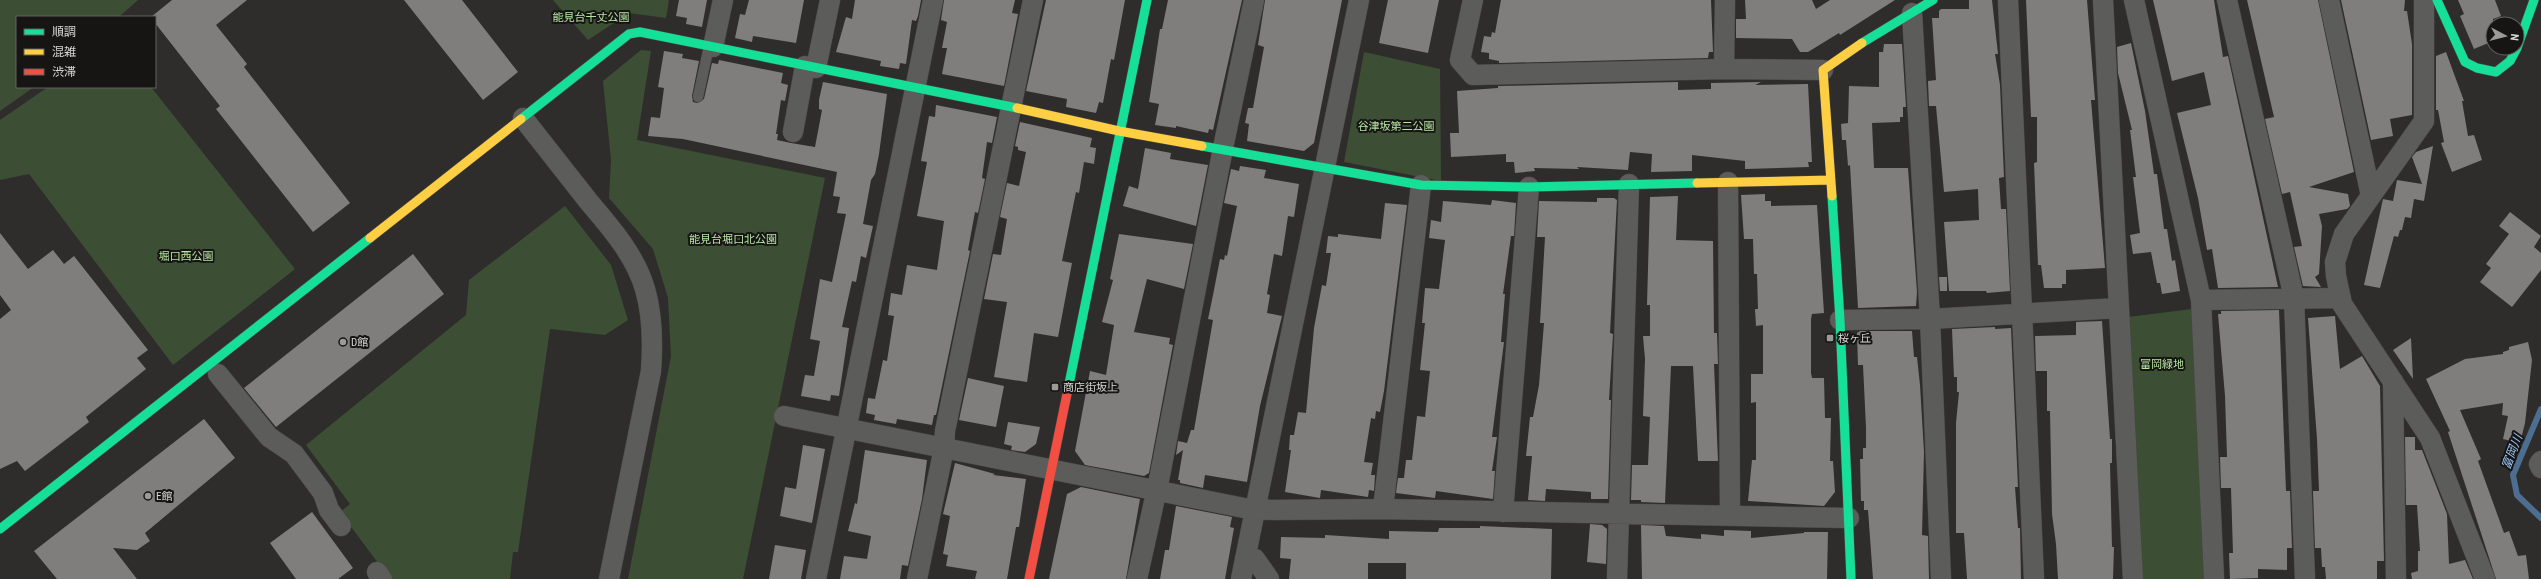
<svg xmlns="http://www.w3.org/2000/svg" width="2541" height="579" font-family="'Roboto Condensed','Noto Sans JP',sans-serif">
  <rect width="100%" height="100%" fill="#2e2d2b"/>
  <path fill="#3c4f34" d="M0 0H138L119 17H17V87H34L0 111Z
    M553 0H669L666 18 629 13 588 40Z
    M641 50 651 51 637 140 825 178 743 579H628L671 356 668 298 653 249 609 198 611 160 603 81Z
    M1364 52 1440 69 1441 181 1344 162Z
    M48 87H151L295 269 173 365 29 174 0 180V120Z
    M565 206 611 265 628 320 605 335 550 329 518 552H513L510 579H390L340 512 350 504 306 445 466 315 469 280Z
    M2192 309 2204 579H2140L2128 317Z"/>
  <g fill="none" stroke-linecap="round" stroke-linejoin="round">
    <path stroke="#4d6e90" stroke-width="6" d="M2541 409 2513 475 2517 495 2541 518"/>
  </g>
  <path fill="#7f7e7d" d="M172 0H247L216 25 247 64 244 67 350 203 313 232 216 109 220 106 155 23V17H151Z
    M404 0H462L518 72 483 100Z
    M679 0H707L702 27 686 24 687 18 676 16Z
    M749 0H804L796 43 753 36 752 42 735 38 740 14 745 15Z
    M855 0H921L918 16 916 21 912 20 906 64 900 63 899 69 880 66 881 61 836 52 846 17 852 19Z
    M944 0H1015L1012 13 1018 14 1004 86 942 74 947 48H942L947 22 941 20Z
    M1046 0H1125L1114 60 1111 59 1103 103 1099 102 1096 113 1066 107 1067 99 1026 91Z
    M1168 0H1242L1213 130 1209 129 1208 133 1176 126V128L1155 125 1159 104 1149 102 1160 29H1162Z
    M1265 0H1342L1314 143 1304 151 1247 141 1249 124 1245 123 1248 108H1253L1264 47 1258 45Z
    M1388 0H1439L1428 53 1379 43Z
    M1501 0H1711L1713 52H1709L1708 58 1499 63V61L1489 59V53L1481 52 1484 36 1491 37 1492 32 1495 33Z
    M1745 0H1812L1816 9 1830 0H1895L1840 35 1839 33 1808 52H1800L1792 39 1736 38V19H1746Z
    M1969 0H1992L1998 54H1995L2000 85 2004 177 1999 178 2001 209H2006L2010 291 1987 293 1986 291H1949L1944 222 1979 220 1978 189 1944 192 1937 117 1936 106H1929L1928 81 1936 80 1932 18H1939V11L1941 9H1969Z
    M2026 0H2087L2095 100H2091L2105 268 2066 270V284H2062V288H2044L2041 265H2038L2034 163 2037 162V117H2031Z
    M2153 0H2214L2223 57 2228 56 2278 287 2218 288 2212 249 2207 250 2198 198 2177 113 2211 105 2204 72 2172 81Z
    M2247 0H2318L2354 172 2309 187 2348 194 2350 206 2347 209 2319 214 2322 226 2319 274 2315 277 2321 287 2303 286 2294 247 2302 246 2290 192 2282 194 2265 119 2274 117Z
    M2341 0H2405L2404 11H2407L2412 44V115L2390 119 2393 136 2371 140Z
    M2458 0H2495L2501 16 2493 19V41L2474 49 2460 16 2464 14Z
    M2131 43 2145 111 2154 174H2157L2164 229H2167L2172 261 2175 260 2180 291 2162 294 2160 283H2157L2151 252 2133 254 2130 235 2140 233 2133 177H2136L2130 130H2132L2118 73 2117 47Z
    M1884 44H1902L1906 107H1903V117H1900V122L1872 123 1874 168H1908L1917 292 1916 306 1858 308 1850 165 1848 166 1846 140H1842L1841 124 1848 123 1849 86 1879 87V52H1883Z
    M664 51 683 54 682 58 699 61 692 96 693 102 697 103 704 99 712 63 718 64 719 60 783 73 781 83 788 85 785 101 781 100 776 134H778L777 140 791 143 815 147 822 110 819 109V100L823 82 887 94 879 154 875 174 871 180 863 224 873 226 866 258 861 256 856 282 852 281 842 327 849 328 839 396 831 395 830 401 801 396 805 375 814 376 820 341 810 339 820 279 832 282 846 214 837 213 840 197 833 196 837 172 683 139 648 136 651 117 660 118 664 88 658 87Z
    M2446 52 2464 101H2462L2468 136 2474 135 2482 160 2452 172 2441 143 2444 142 2438 110H2436V56Z
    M1678 82V90L1711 89V83L1761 82 1755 85 1808 84 1812 162H1808L1809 167 1745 169V161L1692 155V171L1651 172 1652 154 1630 152 1628 170 1577 167 1579 169 1534 168 1535 171 1515 173 1514 162H1506V154L1451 157 1450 133H1459L1457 91 1498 88V86Z
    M936 105 997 117 992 143 987 142 982 178 985 179 978 213 975 212 968 250 970 251 936 415H934L932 425 897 419 896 424 874 420 875 415 866 413 868 398 875 399 883 360 887 361 894 316 888 315 891 293 902 295 907 265 937 270 944 221 917 216 927 162 921 161 929 116 935 117Z
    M1020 122 1092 138 1090 147 1096 148 1094 164 1084 162 1079 193 1076 192 1062 261 1072 263 1058 337 1034 333 1027 382 994 377 1007 302 984 299 993 254 1001 255 1007 219 1000 217 1007 183 1019 186 1026 152 1018 150V147L1015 146Z
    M2433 146 2424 201 2414 199 2411 218 2405 217 2402 230H2400L2398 237 2394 236 2380 288 2364 285 2383 199 2393 201 2397 180 2422 184 2412 157 2416 152Z
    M1145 148 1171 153 1170 159 1208 165 1196 226 1123 206 1129 186 1138 189Z
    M1240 166 1266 170 1264 178 1299 184 1294 217 1288 216 1282 256 1274 254 1267 294 1270 295 1267 313 1282 316 1260 406 1247 482 1205 475 1203 488 1180 483V480H1178L1183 450 1176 455 1178 441 1187 443 1191 430H1194L1213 320 1208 319 1213 295 1220 259 1224 260 1225 255 1227 256 1237 206 1224 203 1231 169 1239 171Z
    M1765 194V201H1771V206L1817 205 1824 313 1812 314 1811 319V373L1812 378H1824L1825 418H1831L1830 461H1833L1835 492 1824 506 1748 501 1752 460H1756V402L1751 403V374H1763V325L1756 326 1755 309H1758L1757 274H1754L1753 239H1744L1741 195Z
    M1678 196 1676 240 1713 241 1714 333H1717L1718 364H1714L1718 461H1698L1693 366H1671L1665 503 1641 502V500H1631L1632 465H1648L1650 417 1643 416 1645 359 1643 336H1650V305H1647L1650 197Z
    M1597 198H1614L1617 200 1610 333 1613 334 1609 400H1611L1608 499H1591V492L1546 489 1545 501 1528 500 1532 456H1526L1530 417H1533L1539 385 1544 323H1540L1545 237H1537L1539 201 1597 202Z
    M1492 200 1516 203 1514 236H1511L1503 294H1505L1501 342H1504L1492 437H1497L1492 471H1495L1493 499 1436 491 1435 498 1396 493 1398 478H1404L1406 460H1412L1417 416 1425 417 1430 371 1420 370 1425 323H1422L1425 288 1439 289 1445 240 1429 238 1431 220 1441 222 1443 201 1491 205Z
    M1385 203 1407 205 1384 391 1380 412 1376 411 1375 419 1371 418 1364 462 1373 463 1371 475H1375L1374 491 1369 490 1368 497 1321 490 1320 498 1285 492 1291 450H1289L1290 435H1294L1298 412 1306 413 1314 328 1322 285 1326 286 1331 253H1326L1328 236 1338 237V234L1381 239Z
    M2510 212 2541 236 2534 247 2541 253V270L2512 307 2480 282 2491 268 2486 264 2509 234 2499 226Z
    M0 233 28 269 53 250 64 264 74 256 148 350 137 358 146 369 86 417 89 422 25 471 17 461 0 469V319L11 310 0 295Z
    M1119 234 1193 244 1184 289 1147 279 1134 332 1170 338 1169 344 1173 345 1149 473 1144 476 1085 465 1075 451 1090 371 1106 375 1114 325 1102 322 1113 280 1110 279Z
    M413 254 444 294 276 427 244 388Z
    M1939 277H1947V291H1940Z
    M2279 310 2286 491H2290L2292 548H2287V570L2258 569V578L2230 579 2229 553H2233L2231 488H2221L2220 457H2227L2225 396 2218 314H2221V311Z
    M2335 316 2340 369 2362 356 2380 386 2384 561H2377V579H2326L2325 567H2322L2321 548H2315L2313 491H2319L2317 439 2308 318Z
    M2102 321 2110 439H2112V463H2110L2112 547H2114L2113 579H2058L2056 544 2052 514 2050 411H2047V371H2036L2035 336 2076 335V322Z
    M1995 327V329L2011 328 2018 487H2015L2018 528H2020L2021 579H1967L1964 533H1956V423L1959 392H1957V377H1954L1952 329Z
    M1860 331H1912L1914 357H1917L1920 385 1924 452 1922 535 1928 536 1929 579H1873L1868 510H1864V501H1861L1860 459H1863V448H1866V428L1863 365H1858L1857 333Z
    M2411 338 2413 379 2393 350Z
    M2528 342 2532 360 2525 423 2520 443 2503 439 2508 416 2502 415 2503 403 2460 410 2481 459 2478 461 2504 533 2509 531 2518 556 2526 555 2529 579H2496L2448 432 2450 431 2426 379 2465 359 2503 354V352L2509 350V347Z
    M968 378 1004 386 996 427 959 420Z
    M204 419 235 458 145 533 150 541 137 550 113 548 137 579H57L34 551Z
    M1008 422 1040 427 1036 444 1025 452 1011 450 1012 446 1004 444Z
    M2405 437H2415V450H2422L2447 514 2449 564 2465 560 2473 579H2412L2411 573 2418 571V551H2420L2417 505H2406Z
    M803 445 825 449 812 523 780 516 785 487 796 489Z
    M865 450 927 460 922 499 908 566 902 565 900 579H840L844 556 867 559 871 536 848 531 855 503 857 504Z
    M955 463 995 474 993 475 1026 479 1019 527H1016L1007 579H975L977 571 946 566 948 555 943 554 950 516 943 514Z
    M1081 487 1140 499 1126 579H1049L1067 494Z
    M1176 506 1232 517 1230 527 1234 528 1225 579H1160L1165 550H1169Z
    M312 512 353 568 338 579H296L270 543Z
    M1590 524 1602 525 1607 529 1606 564 1587 562Z
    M1641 525 1664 526 1666 536 1701 539V534L1724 536V530L1751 531V538L1804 533V532H1828L1827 579H1642Z
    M1480 526 1552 529 1551 579H1406V563H1368V579H1289L1291 559 1280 558 1281 537 1325 538V535L1389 539V531L1438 532 1439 528H1480Z
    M775 545 806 550 801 579H769Z"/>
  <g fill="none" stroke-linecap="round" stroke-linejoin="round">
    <g stroke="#494846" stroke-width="11">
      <path id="lane" d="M698 97 709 46"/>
    </g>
    <g stroke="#494846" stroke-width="21">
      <path id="street" d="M1473 0 1460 60 1473 75 1724 69 1823 70
        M2008 0 2034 579
        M2103 0 2133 579
        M2134 0 2201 300 2214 579
        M2227 0 2294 298 2305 579
        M2329 0 2371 196
        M2424 0V121L2344 234 2335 262 2336 276 2342 304 2430 438 2485 579
        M1912 13 1930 319 1941 579
        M713 47 723 0
        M816 68 830 0
        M1724 69 1725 0
        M523 118C545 146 567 174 589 202 611 228 635 255 645 289 653 316 653 343 651 371L609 579
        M793 132 805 66
        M1728 182 1730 515
        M2201 300 2341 298
        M1840 320 1930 319 2119 308
        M218 374 269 437 294 454 323 493 329 510 341 526
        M2393 381 2396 579
        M784 416 1254 510 1383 509 1849 518
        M2541 461 2539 464 2541 468
        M1383 509 1421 185
        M1503 512 1529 187
        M1245 558 1255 559 1269 579
        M377 572 382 579
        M816 579 933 0
        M917 579 944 448 945 431 1033 0
        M1137 579 1160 475 1223 148 1254 0
        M1241 579 1359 0
        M1617 579 1629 184"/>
    </g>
    <g stroke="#494846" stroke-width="10">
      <path id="fast" d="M2437 0 2465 62 2477 68 2496 72 2510 61 2517 48
        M1862 43 1933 0
        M2517 48 2534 0
        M521 119 629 34 640 32 1017 108
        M1202 146 1421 185 1529 187 1697 183
        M1832 196 1840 320 1851 579
        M1068 389 1147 0
        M0 529 370 238"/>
    </g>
    <g stroke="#494846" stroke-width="10">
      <path id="slow" d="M1017 108 1119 131 1202 146
        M1697 183 1831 180
        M1832 196 1823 70 1862 43
        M370 238 521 119"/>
    </g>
    <g stroke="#494846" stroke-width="10">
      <path id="jam" d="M1029 579 1068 389"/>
    </g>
    <use href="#lane" stroke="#5c5c5b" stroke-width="10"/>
    <use href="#street" stroke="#5c5c5b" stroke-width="20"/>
    <use href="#fast" stroke="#16e098" stroke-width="9"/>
    <use href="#slow" stroke="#ffcf43" stroke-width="9"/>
    <use href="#jam" stroke="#f24e42" stroke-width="9"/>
  </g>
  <g fill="#9b9a98" stroke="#161514" stroke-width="1.5">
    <rect x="1826" y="334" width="8" height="8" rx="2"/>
    <circle cx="343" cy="342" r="4"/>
    <rect x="1051" y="383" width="8" height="8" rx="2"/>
    <circle cx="148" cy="496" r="4"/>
  </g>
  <g text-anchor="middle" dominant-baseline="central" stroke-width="4" stroke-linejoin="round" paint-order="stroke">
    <g font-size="11" fill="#b6e5a2" stroke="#161514">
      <text x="591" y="17">能見台千丈公園</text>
      <text x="1396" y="126">谷津坂第二公園</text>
      <text x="733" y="239">能見台堀口北公園</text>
      <text x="186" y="256">堀口西公園</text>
      <text x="2162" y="364">富岡緑地</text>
    </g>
    <g font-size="11" fill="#d6d5d3" stroke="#161514" text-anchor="start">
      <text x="1838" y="338">桜ヶ丘</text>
      <text x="351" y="342">D館</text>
      <text x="1063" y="387">商店街坂上</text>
      <text x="156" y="496">E館</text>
    </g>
    <g font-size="12" font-style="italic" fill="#9bc7f7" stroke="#161514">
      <text transform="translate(2512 452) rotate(-69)">富岡川</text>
    </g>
  </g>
  <rect x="16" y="16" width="140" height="72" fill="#161514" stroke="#636260"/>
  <rect x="24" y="29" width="20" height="6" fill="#16e098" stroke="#636260"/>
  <text x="52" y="36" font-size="12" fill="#d6d5d3">順調</text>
  <rect x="24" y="49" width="20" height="6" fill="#ffcf43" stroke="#636260"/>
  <text x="52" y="56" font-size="12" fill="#d6d5d3">混雑</text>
  <rect x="24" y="69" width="20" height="6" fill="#f24e42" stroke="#636260"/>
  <text x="52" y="76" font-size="12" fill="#d6d5d3">渋滞</text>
  <g transform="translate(2505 36) rotate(97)"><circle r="19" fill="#161514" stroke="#636260"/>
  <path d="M0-3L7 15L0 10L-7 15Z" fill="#9b9a98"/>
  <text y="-6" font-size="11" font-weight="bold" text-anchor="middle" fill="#d6d5d3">N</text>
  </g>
</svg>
